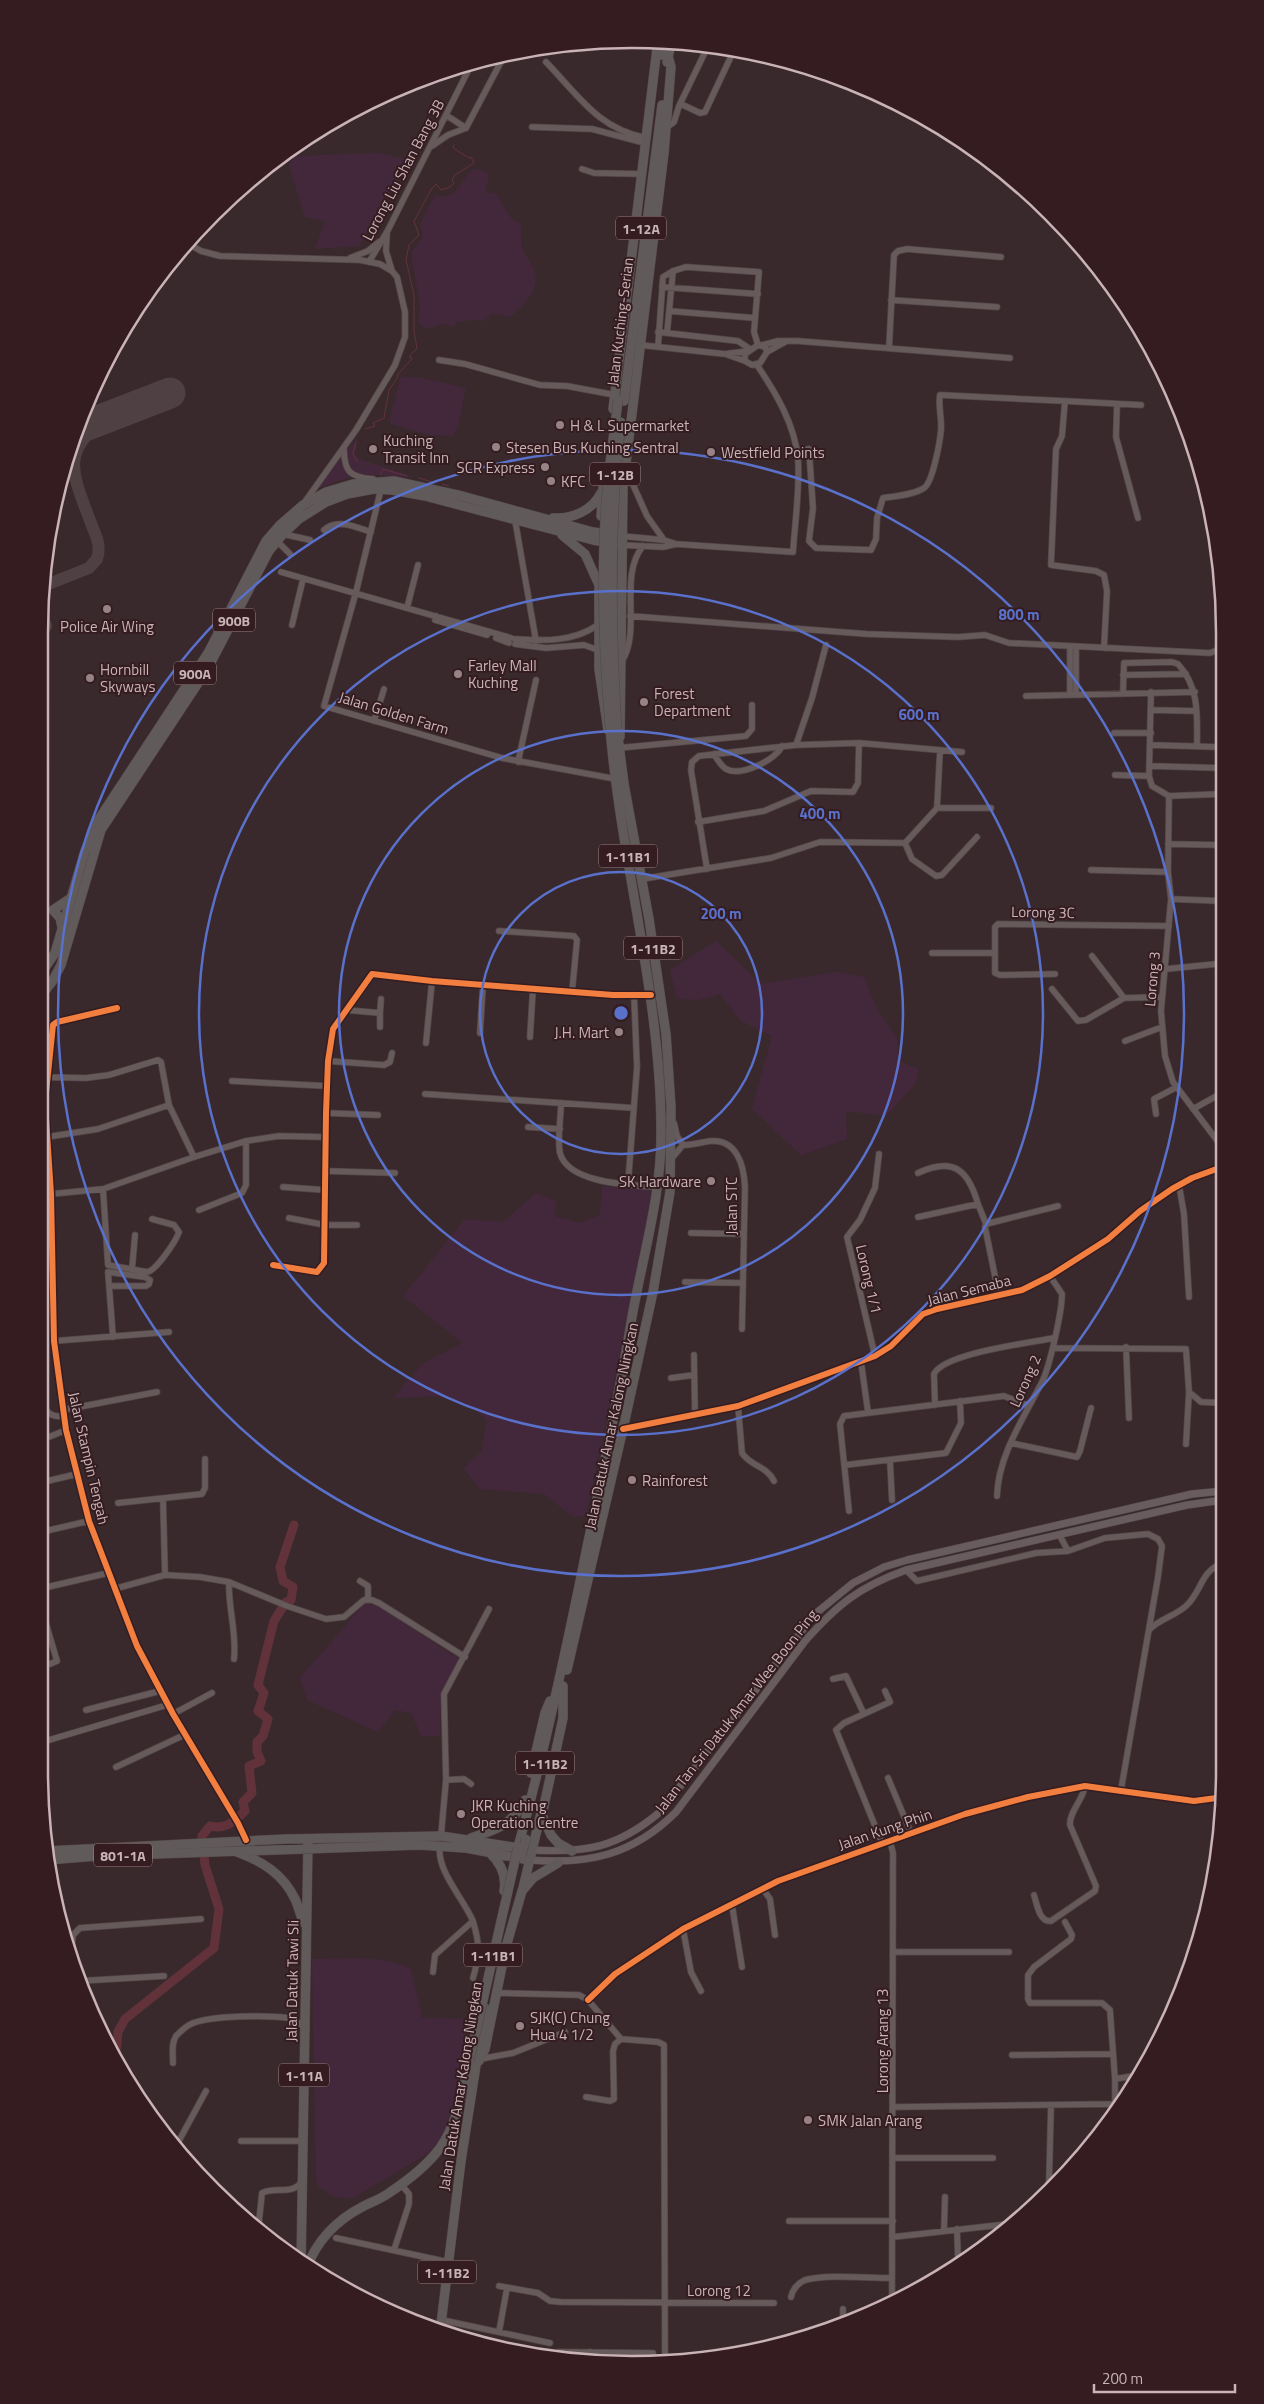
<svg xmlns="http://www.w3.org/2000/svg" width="1264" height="2404" font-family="'Titillium Web',sans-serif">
  <rect width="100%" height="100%" fill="#39292c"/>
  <path fill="#43283b" d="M379 153 409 160 359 246 315 249 325 221 305 217 289 166 294 156Z
    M474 169 484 171 489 175 485 193H495L511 218 520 223C522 230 521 235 521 242 522 251 529 260 533 267 543 287 524 305 510 317L492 313 484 321 473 320 457 322 454 327 443 324 426 329 418 323 420 304 412 261V251L423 237 420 225 434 196C460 200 459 180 474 169Z
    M402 377 422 378 466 388 458 427 453 436 430 435 391 424 390 417 400 378Z
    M358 437 354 453 359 459 410 476 409 477 360 474 350 469 345 453Z
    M340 454 341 464 351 477 315 489 328 475Z
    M716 941 761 984 836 972 864 977 878 1011 897 1038 899 1061 919 1069 916 1083 886 1116 846 1111 847 1139 801 1155 752 1109 772 1036 741 1021 720 994 699 1000 677 999 670 970Z
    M602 1186 651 1189 646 1234 586 1516 573 1517 544 1494 480 1489 464 1469 481 1452 487 1421C460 1389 431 1397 393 1398L422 1364 462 1343 403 1296 465 1219 503 1222 536 1193 557 1202 554 1216 580 1223 600 1215Z
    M364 1604 376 1605 459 1659 441 1695 440 1736H421L411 1713 395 1710 378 1732 307 1700 300 1678Z
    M312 1959C345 1959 381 1954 411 1969L422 2018 472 2019 449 2120 440 2139 429 2153 353 2198 333 2197 319 2187 316 2180Z"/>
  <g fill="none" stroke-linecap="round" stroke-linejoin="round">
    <path stroke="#62323b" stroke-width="1" d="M365 429 375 426 373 423 384 418 389 390 397 378 398 374 410 361 412 358 409 357 417 348 414 331V295L406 260 409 245 419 235 414 221 432 188 436 184 441 190 450 187 454 183 452 180 455 175 474 163 471 157 469 158 453 148 454 145
      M356 443 353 454 358 462
      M381 474 383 469 407 476
      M419 478 435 483
      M442 484 449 486"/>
    <path stroke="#62323b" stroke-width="9" d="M113 2056 116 2052 118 2032 125 2019 214 1948 219 1909 205 1865 202 1836 210 1826C226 1830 234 1821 245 1811L243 1802 252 1793 249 1766 261 1761 257 1752V1742L263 1736 268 1719 258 1711 264 1693 258 1685 274 1621 286 1602 291 1600 293 1587 283 1581 280 1567 294 1525"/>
    <path stroke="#4e4043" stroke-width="12" d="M41 587 89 568 97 559C101 547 97 537 92 526 74 476 56 450 111 416
      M40 636 46 626 40 610
      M40 672 42 676"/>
    <path stroke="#4e4043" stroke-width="31" d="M77 429 170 393"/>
    <g stroke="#524648" stroke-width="7">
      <path id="minor" d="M546 62C579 96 597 128 646 138
        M681 104 700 113 705 112 734 50
        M446 115 466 128
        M532 127 592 129 645 143
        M666 128 674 122 679 106 708 46
        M432 146 448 135 466 128 504 56
        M582 169 594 173 641 174
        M387 232 386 251 392 271
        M187 243 201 251 220 256 360 260 380 264 392 271 397 277 405 312V337L395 365 356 430 304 503
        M350 258 368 251 379 242
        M369 262 388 230 472 63
        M662 287 758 294
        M891 300 997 307
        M669 311 755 318
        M658 332 738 341 750 349
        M667 333 673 271
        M640 345 725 354 745 361
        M758 345 765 347 767 352 760 363 752 365 745 361V354Z
        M762 345 778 341H798L1010 358
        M658 347 663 277 673 271 686 267 759 272 754 332 758 345
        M889 348 894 255 898 251 907 249 1001 257
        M767 352 785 342
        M725 354 748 351
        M439 360 465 364 540 385 567 386 615 395
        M1117 404 1116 437 1138 518
        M344 449C344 472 350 477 373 479
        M796 452 809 449 813 508 809 541 816 548 871 550 876 539 877 518 883 498C896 496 913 495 924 488 933 482 940 441 941 430 942 418 938 407 940 395L1065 401
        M626 469 647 516 664 540
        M381 489 356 592 324 706 502 758 616 779
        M515 520 536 641
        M324 530C337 518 356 527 371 532
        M283 534 310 540
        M621 536 664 540 676 544 793 552C795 522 800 489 798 459 795 425 776 393 757 365
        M277 541 290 554
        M621 545 663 547 676 544
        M281 572 511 638
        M407 608 418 565
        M436 616 435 620 487 635
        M630 616 867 634 958 637 985 635 1009 643 1210 653 1220 649
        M292 625 303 579
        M496 638 509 643
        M515 639C544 641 573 642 598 625
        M515 644 546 648 584 645 598 650
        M1070 647V694
        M1076 647V693
        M1104 648 1107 591 1104 575 1096 571 1051 565 1056 449 1062 436 1065 401 1141 405
        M622 661C642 630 618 576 643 546
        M1123 675 1186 674
        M1151 692 1149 776 1152 786 1169 796 1221 794
        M1123 693 1124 663 1172 662 1178 664C1200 688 1197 716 1197 746
        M1026 696 1195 692
        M1151 710 1196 711
        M374 721 384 689
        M1114 733H1151
        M796 745 812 698 826 645
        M1151 745 1218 747
        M618 748 746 736 752 729V705
        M714 754C717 759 721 766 726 769 741 777 776 760 782 746
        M518 762 536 680
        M1150 766 1221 768
        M1115 775 1149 776
        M1169 796 1168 872 1171 899 1161 1011 1165 1056 1173 1082 1222 1147
        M937 808H991
        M698 822 764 811 811 791 853 792 858 783 859 743
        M905 843 912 859 936 876 942 875 977 837
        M1168 844 1221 845
        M707 869 691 770 692 762 699 756 796 745 859 743 962 752
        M1091 870 1168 872
        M642 879 771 858 820 842 905 843 937 808 940 751
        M1171 899 1221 901
        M499 931 574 936 577 940 572 992
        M932 953H994
        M1092 956 1124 998
        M1166 969 1216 964
        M1055 974 1000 975 995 973V927L998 924 1169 926
        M1052 989 1078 1021 1086 1020 1124 998 1162 997
        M117 1008 57 1022 53 1025 45 1103 51 1194 54 1341 66 1430 89 1521 137 1646 173 1714 238 1823 246 1840
        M346 1010 380 1013V1027
        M380 1013 381 999
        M480 1033 483 985
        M530 1037 533 988
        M1125 1041 1162 1027
        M426 1043 432 981
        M328 1061 384 1065 390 1062 392 1053
        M39 1077 86 1078 109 1075 158 1060 161 1062 169 1105 194 1157
        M232 1081 327 1086
        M425 1094 634 1108
        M561 1103C561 1118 557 1138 560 1153 568 1184 632 1185 657 1187
        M1193 1109 1222 1093
        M326 1113 378 1115
        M1156 1114 1154 1099 1177 1087
        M674 1123 677 1136 683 1145C693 1145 702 1142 711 1141 737 1139 744 1166 745 1187L742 1329
        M528 1127 560 1129
        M47 1137 98 1129 169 1105
        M672 1158 683 1145
        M325 1171 395 1173
        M918 1173C953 1157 968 1169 978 1204
        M628 1184 637 1067 634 994
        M1179 1185 1184 1214 1189 1297
        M283 1187 325 1190
        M103 1189 108 1265 147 1272C156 1271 176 1241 179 1232L174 1225 152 1219
        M51 1194 103 1189 194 1157 246 1141 279 1136 325 1137
        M199 1210 242 1193 246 1185V1141
        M918 1217 978 1204 986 1224
        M289 1218 325 1225H357
        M691 1233 744 1234
        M273 1265 317 1272 324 1263 326 1113 328 1061 333 1029 372 974 432 981 613 995H651
        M132 1269 135 1235
        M39 1273 53 1267
        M685 1282 743 1283
        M109 1286H146L149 1284 150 1280 145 1277 108 1272 113 1337
        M999 1296 985 1227 986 1224 1058 1206
        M54 1341 169 1332
        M1126 1347 1129 1418
        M1053 1348 1186 1349 1189 1392 1186 1444
        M694 1355 695 1416
        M875 1356 847 1237 860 1220 875 1188 879 1154
        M861 1362 868 1412
        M671 1378 694 1375
        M1189 1392 1201 1402 1223 1403
        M39 1402C47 1412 51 1418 64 1416
        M935 1405 934 1374C944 1353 1030 1343 1054 1338
        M738 1406 742 1453C750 1466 767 1466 774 1481
        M63 1410 157 1392
        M623 1429 738 1406 875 1356 891 1346 923 1314 937 1309 1022 1290 1050 1276 1108 1239 1140 1211 1172 1189 1192 1178 1222 1167
        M39 1441 66 1430
        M1011 1443 1077 1457 1080 1451 1091 1408
        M890 1460 892 1500
        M845 1465 946 1453 961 1423 960 1401
        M39 1483 77 1474
        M997 1496C998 1455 1025 1416 1043 1380 1050 1364 1062 1312 1062 1294L1050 1276
        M163 1499 165 1575
        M118 1503 202 1494 205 1488V1459
        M849 1511 840 1424 844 1416 1004 1396 1029 1406
        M41 1532 89 1521
        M1060 1536 1068 1551
        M906 1570 917 1581 1036 1553 1068 1551 1105 1538 1148 1534 1158 1539 1162 1546 1158 1577 1121 1790
        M360 1581 368 1586V1599
        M229 1582C228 1608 237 1633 234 1659
        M39 1589 108 1573
        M114 1589 165 1575 200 1577 229 1582 287 1606 326 1619 344 1617 364 1600H372L379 1603 465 1657
        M1150 1629C1160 1619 1175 1616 1186 1606 1202 1592 1200 1571 1223 1563
        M39 1637 46 1663 50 1664 57 1661 39 1600
        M833 1679 846 1676 864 1714
        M86 1710 160 1691
        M173 1714 212 1693
        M39 1743 167 1705
        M116 1767 184 1735
        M888 1778 911 1833
        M446 1780 464 1779 471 1784
        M441 1836 446 1780 444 1694 489 1609
        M890 1841 893 1853 892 2302
        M882 1843 836 1730 844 1723 890 1702 885 1691
        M763 1889 770 1899 775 1935
        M1034 1895C1037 1904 1039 1922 1051 1921L1095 1891 1096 1886 1070 1825C1069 1812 1083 1800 1085 1786
        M732 1905 742 1967
        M473 1921C480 1945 480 1954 473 1978
        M1065 1922 1072 1935 1071 1939 1034 1967 1028 1975V1999L1030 2003H1102L1110 2010 1115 2079V2114
        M683 1929 691 1972 701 1991
        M895 1952H1009
        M70 1961 73 1935 80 1928 201 1919
        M433 1972 435 1955 473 1921C463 1898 436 1870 440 1846
        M79 1981 164 1976
        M496 1993 579 1995 588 2000 621 2039 658 2042 664 2045 665 2364
        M588 2000 615 1974 683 1929 778 1881 965 1814 1028 1797 1085 1786 1194 1801 1224 1797
        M1012 2055 1112 2054
        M480 2059 513 2053 565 2032
        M173 2063C173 2054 171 2044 176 2036 180 2032 186 2026 191 2024 210 2015 268 2015 289 2018 296 2020 300 2023 305 2028
        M1115 2079 1139 2075
        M586 2097 610 2101 614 2099 613 2051 615 2044 621 2039
        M1051 2106 1049 2184 1053 2186
        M895 2107 1114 2104
        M241 2141H302
        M175 2148 206 2091
        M893 2158H993
        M188 2162 199 2167
        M789 2221H893
        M957 2229 958 2260
        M944 2230 945 2197
        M258 2231 262 2193C275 2186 293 2196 302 2181
        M893 2237 1017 2223
        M336 2238 448 2262
        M394 2250 409 2204V2194L404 2188
        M499 2286 538 2293 550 2301 561 2302 774 2303
        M791 2297C792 2290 798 2283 805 2280 827 2274 868 2278 892 2278
        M442 2320 550 2343
        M843 2326V2309
        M499 2332 507 2288
        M477 2344 481 2345
        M559 2352 653 2353
        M665 2360H695
        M590 2363V2352"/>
    </g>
    <g stroke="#554749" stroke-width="8">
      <path id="major" d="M532 1850C586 1853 617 1848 660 1812L815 1614 853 1583 884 1567 907 1560 1192 1494 1223 1491
        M529 1860C588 1865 633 1855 676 1812L805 1641C838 1604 859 1587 906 1570L1187 1505 1223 1500"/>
    </g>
    <g stroke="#544648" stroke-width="10">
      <path id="highway" d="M661 55 664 40
        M667 62 672 40
        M624 401 662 105
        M613 409 658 40
        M601 516 604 477
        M553 518C572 519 592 511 601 493
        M562 535 585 554 599 585
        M599 582V669L608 730
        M620 737 623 487 664 153 671 67 668 56
        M62 927 60 918 53 910 71 898
        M40 975 55 953 85 851 99 819 208 653 266 541 280 525 303 505 326 492 353 484 394 481 462 496 593 532 621 536
        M40 997 52 982 61 965 101 830 208 668 269 551 283 534 299 519 326 502 347 494 374 489 392 490 425 496 593 540 621 545
        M567 1670 623 1429 653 1292 670 1192 671 1107 666 1034 649 919 624 784 617 729
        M563 1686V1718L542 1815 551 1835 558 1843 572 1851
        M531 1773 545 1713 550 1701
        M471 1838C496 1830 512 1825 525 1800
        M518 1847C545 1750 566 1651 586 1552 602 1474 619 1396 632 1317 643 1255 662 1193 661 1131 661 995 621 863 610 728
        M46 1851 286 1839 441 1836 532 1850
        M237 1852C262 1861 283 1874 295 1899 299 1907 300 1917 305 1924
        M489 1852C501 1863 507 1875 504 1891
        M47 1860 97 1856 419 1845 466 1848 529 1860
        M523 1888 541 1813
        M479 2061 485 2049 506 1947 522 1891 533 1878 558 1863
        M301 2264 308 1843
        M307 2268C316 2241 337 2220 362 2207 371 2202 381 2199 389 2193 407 2181 427 2166 440 2148 458 2122 462 2092 469 2062
        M440 2332 461 2161 485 2008"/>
    </g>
    <use href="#minor" stroke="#665a5b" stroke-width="5.5"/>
    <use href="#major" stroke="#685c5e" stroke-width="7"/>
    <use href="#highway" stroke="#605a5b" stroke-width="9"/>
    <g stroke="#544648" stroke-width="10" stroke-linecap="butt">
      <path id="highway-bridge" d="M610 728C603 646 600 562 608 480 611 453 615 427 618 400
        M617 729C611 626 609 524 621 422
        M521 1856 526 1839
        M469 2062 518 1847"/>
    </g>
    <use href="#highway-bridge" stroke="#605a5b" stroke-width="9"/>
    <g stroke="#341c20" stroke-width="9">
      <path id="cycleway" d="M117 1008 57 1022 53 1025 45 1103 51 1194 54 1341 66 1430 89 1521 137 1646 173 1714 238 1823 246 1840
        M273 1265 317 1272 324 1263 326 1113 328 1061 333 1029 372 974 432 981 613 995H651
        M623 1429 738 1406 875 1356 891 1346 923 1314 937 1309 1022 1290 1050 1276 1108 1239 1140 1211 1172 1189 1192 1178 1222 1167
        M588 2000 615 1974 683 1929 778 1881 965 1814 1028 1797 1085 1786 1194 1801 1224 1797"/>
    </g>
    <use href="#cycleway" stroke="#f27e40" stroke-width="6"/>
  </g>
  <g fill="none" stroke="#5a71cc" stroke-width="2.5">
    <circle cx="621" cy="1013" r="141"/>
    <circle cx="621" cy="1013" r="282"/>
    <circle cx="621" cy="1013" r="422"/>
    <circle cx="621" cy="1013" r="563"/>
  </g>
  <g fill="#978386" stroke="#341c20" stroke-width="2">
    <circle cx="560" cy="425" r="5"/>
    <circle cx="496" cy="447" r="5"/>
    <circle cx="373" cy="449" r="5"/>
    <circle cx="711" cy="452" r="5"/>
    <circle cx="545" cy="467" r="5"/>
    <circle cx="551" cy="481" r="5"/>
    <circle cx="107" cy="609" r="5"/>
    <circle cx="458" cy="674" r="5"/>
    <circle cx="90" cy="678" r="5"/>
    <circle cx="644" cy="702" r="5"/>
    <circle cx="619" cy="1032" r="5"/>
    <circle cx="711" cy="1181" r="5"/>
    <circle cx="632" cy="1480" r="5"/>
    <circle cx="461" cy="1814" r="5"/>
    <circle cx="520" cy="2026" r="5"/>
    <circle cx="808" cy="2120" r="5"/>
  </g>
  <g text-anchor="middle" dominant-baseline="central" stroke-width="4" stroke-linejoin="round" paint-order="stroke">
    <g fill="#341c20" stroke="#9d8689" stroke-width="1">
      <rect x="616" y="216.5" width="50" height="23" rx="4"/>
      <rect x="590" y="462.5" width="50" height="23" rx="4"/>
      <rect x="213" y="608.5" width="42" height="23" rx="4"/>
      <rect x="174" y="661.5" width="42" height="23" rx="4"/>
      <rect x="599" y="844.5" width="58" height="23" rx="4"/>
      <rect x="624" y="936.5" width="58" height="23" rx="4"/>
      <rect x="516" y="1751.5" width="58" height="23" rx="4"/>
      <rect x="94" y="1843.5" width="58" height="23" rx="4"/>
      <rect x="464" y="1943.5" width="58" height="23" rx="4"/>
      <rect x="279" y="2063.5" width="50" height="23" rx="4"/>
      <rect x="418" y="2260.5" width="58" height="23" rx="4"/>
    </g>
    <g font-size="14" font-weight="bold" fill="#cab3b6">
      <text x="641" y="228">1-12A</text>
      <text x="615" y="474">1-12B</text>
      <text x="234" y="620">900B</text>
      <text x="195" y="673">900A</text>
      <text x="628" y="856">1-11B1</text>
      <text x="653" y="948">1-11B2</text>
      <text x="545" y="1763">1-11B2</text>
      <text x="123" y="1855">801-1A</text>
      <text x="493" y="1955">1-11B1</text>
      <text x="304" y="2075">1-11A</text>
      <text x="447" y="2272">1-11B2</text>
    </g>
    <g font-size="15" fill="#cab3b6" stroke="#341c20">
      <text transform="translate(403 170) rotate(-62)">Lorong Liu Shan Bang 3B</text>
      <text transform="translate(620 322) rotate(-83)">Jalan Kuching-Serian</text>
      <text transform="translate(394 713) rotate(17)">Jalan Golden Farm</text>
      <text transform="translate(1043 912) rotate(1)">Lorong 3C</text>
      <text transform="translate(1152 979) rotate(-85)">Lorong 3</text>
      <text transform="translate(731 1206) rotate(-90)">Jalan STC</text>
      <text transform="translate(869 1279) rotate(77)">Lorong 1/1</text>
      <text transform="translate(969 1290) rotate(-14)">Jalan Semaba</text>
      <text transform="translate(1025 1381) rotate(-66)">Lorong 2</text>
      <text transform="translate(611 1426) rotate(-78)">Jalan Datuk Amar Kalong Ningkan</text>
      <text transform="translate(89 1458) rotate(77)">Jalan Stampin Tengah</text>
      <text transform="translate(736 1711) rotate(-52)">Jalan Tan Sri Datuk Amar Wee Boon Ping</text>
      <text transform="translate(885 1829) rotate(-19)">Jalan Kung Phin</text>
      <text transform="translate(292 1981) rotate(-89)">Jalan Datuk Tawi Sli</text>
      <text transform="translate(882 2041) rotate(-90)">Lorong Arang 13</text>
      <text transform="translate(460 2086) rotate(-81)">Jalan Datuk Amar Kalong Ningkan</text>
      <text x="719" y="2290">Lorong 12</text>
    </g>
    <g font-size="15" fill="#cab3b6" stroke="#341c20" text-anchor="start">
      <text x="570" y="425">H &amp; L Supermarket</text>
      <text x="383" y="440">Kuching<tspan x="383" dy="17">Transit Inn</tspan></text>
      <text x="506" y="447">Stesen Bus Kuching Sentral</text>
      <text x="721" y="452">Westfield Points</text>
      <text x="535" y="467" text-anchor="end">SCR Express</text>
      <text x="561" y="481">KFC</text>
      <text x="107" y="626" text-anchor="middle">Police Air Wing</text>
      <text x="468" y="665">Farley Mall<tspan x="468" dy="17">Kuching</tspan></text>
      <text x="100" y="669">Hornbill<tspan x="100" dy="17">Skyways</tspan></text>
      <text x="654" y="693">Forest<tspan x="654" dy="17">Department</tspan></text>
      <text x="609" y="1032" text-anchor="end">J.H. Mart</text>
      <text x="701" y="1181" text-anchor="end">SK Hardware</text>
      <text x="642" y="1480">Rainforest</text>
      <text x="471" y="1805">JKR Kuching<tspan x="471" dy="17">Operation Centre</tspan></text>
      <text x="530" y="2017">SJK(C) Chung<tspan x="530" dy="17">Hua 4 1/2</tspan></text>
      <text x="818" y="2120">SMK Jalan Arang</text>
    </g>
  </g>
  <path d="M0 0H1264V2404H0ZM632 48H632A584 584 0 0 1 1216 632V1772A584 584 0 0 1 632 2356H632A584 584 0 0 1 48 1772V632A584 584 0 0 1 632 48Z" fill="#341c20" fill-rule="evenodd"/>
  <path fill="none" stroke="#cab3b6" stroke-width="2.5" d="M632 48H632A584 584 0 0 1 1216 632V1772A584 584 0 0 1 632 2356H632A584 584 0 0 1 48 1772V632A584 584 0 0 1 632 48Z"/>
  <circle cx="621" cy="1013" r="8" fill="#5a71cc" stroke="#341c20" stroke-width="2.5"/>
  <g font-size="15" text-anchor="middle" font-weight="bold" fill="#5a71cc" stroke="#341c20" stroke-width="4" stroke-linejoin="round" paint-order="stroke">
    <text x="1019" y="620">800 m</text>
    <text x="919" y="720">600 m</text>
    <text x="820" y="819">400 m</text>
    <text x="721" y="919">200 m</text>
  </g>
  <path d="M1094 2384v8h141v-8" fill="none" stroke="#cab3b6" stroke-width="2.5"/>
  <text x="1102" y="2384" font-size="15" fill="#cab3b6" stroke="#341c20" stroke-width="4" paint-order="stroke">200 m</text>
</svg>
